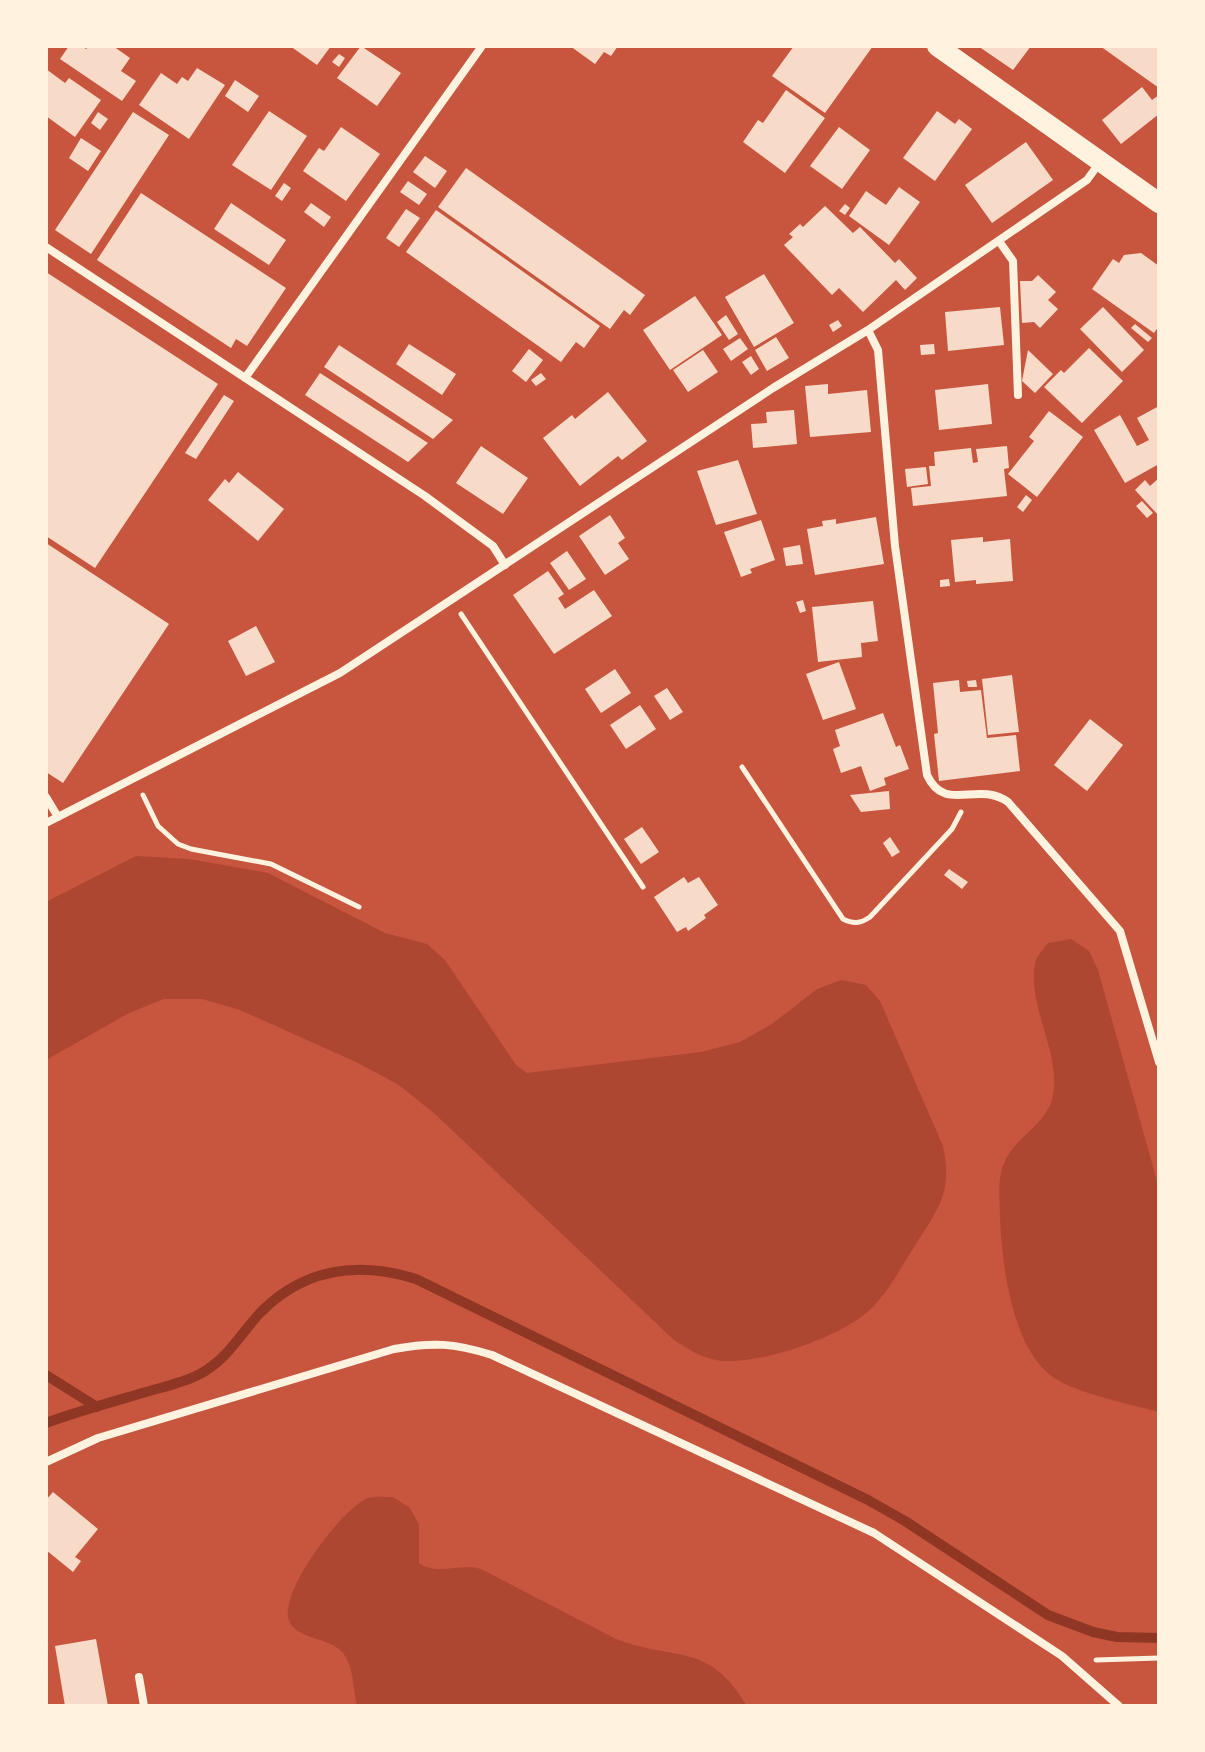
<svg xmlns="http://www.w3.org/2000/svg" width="1205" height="1752" font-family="'Public Sans',sans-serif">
  <rect width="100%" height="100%" fill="#c8553d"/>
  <path fill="#ae4732" d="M136 856 189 859 268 873 385 933 427 944 445 960 516 1065 527 1073 701 1052 740 1042 772 1024 817 989 841 980 866 985 880 1001 943 1146C953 1193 938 1209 914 1247 901 1268 889 1290 872 1308 842 1337 765 1363 724 1361 705 1360 689 1350 674 1340L435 1114 399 1085 356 1062 240 1010 202 999H164L129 1013 46 1060V902Z
    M1071 939 1089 951 1098 970 1159 1188V1412C1130 1404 1073 1393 1050 1375 1011 1344 1002 1263 1000 1217 1000 1200 997 1179 1004 1163 1015 1136 1047 1126 1053 1095 1061 1054 1027 1005 1035 963 1037 956 1043 949 1048 943Z
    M393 1497 410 1508 419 1525V1563C436 1576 461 1563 481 1569L616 1639C677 1662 708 1641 747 1706H357C353 1689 354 1667 343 1653 330 1637 300 1640 290 1623 275 1596 342 1508 368 1498 375 1496 386 1497 393 1497Z"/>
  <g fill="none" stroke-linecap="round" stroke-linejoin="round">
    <path stroke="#8f3625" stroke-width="10" d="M46 1375 97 1407
      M46 1423C79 1411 112 1402 146 1392 163 1387 182 1383 198 1375 226 1361 239 1336 259 1314 303 1268 358 1261 416 1279L868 1500 905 1521 1048 1615 1093 1632 1117 1637 1159 1638"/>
  </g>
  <path fill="#f7dbc8" d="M69 46H82L86 49 89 46H113L130 58 121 71 136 81 122 101 60 59Z
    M290 46H331L317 65Z
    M361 46 401 73 377 106 337 78Z
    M570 46H618L611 56 604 52 595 64Z
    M794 46H873L825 113 772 76Z
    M978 46H1031L1013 70Z
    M1100 46H1159V88Z
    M339 54 345 58 339 67 332 62Z
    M197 68 225 85 189 139 139 105 161 73 177 84 182 77 188 81Z
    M46 69 65 83 69 78 101 100 75 137 46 116Z
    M235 80 259 96 248 112 225 96Z
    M1142 87 1152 100 1159 95V114L1121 144 1102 120Z
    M786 90 825 118 785 173 743 142 758 120 763 123Z
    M269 111 307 136 271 190 232 165Z
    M937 111 955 124 959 119 972 129 935 181 903 158Z
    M98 112 108 119 100 130 91 123Z
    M133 112 169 135 91 254 55 230Z
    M341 127 380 154 346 201 303 171 319 148 324 151Z
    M839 127 870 150 842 189 810 166Z
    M81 138 101 151 88 171 69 158Z
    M1026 142 1053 180 992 223 965 185Z
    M425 156 447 171 435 188 413 172Z
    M466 168 645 295 630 315 624 310 610 329 438 207Z
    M408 181 427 194 419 205 400 192Z
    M284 183 291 188 282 201 275 196Z
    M899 187 920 202 889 245 849 216 866 191 886 205Z
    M141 193 286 288 247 346 236 339 231 348 97 260Z
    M231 203 286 240 269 265 214 229Z
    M311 203 331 217 324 227 304 212Z
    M845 204 850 208 845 215 839 211Z
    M825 206 853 233 860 227 895 263 899 259 917 278 905 290 896 280 863 312 839 288 832 295 784 245 793 237 789 234 800 224 803 227Z
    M406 209 420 218 399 247 386 238Z
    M436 210 600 326 584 348 576 342 561 362 406 252Z
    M1141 253 1159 266V326L1154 333 1092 289 1113 259 1119 263 1124 255Z
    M46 272 218 384 95 568 46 536Z
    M764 274 794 323 754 347 725 297Z
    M1038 275 1056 292 1048 300 1058 309 1040 328 1034 322 1022 323 1020 281H1032Z
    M695 296 722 335 670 370 643 330Z
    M1000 307 1004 345 948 351 945 312Z
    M1103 307 1144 350 1122 372 1080 329Z
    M726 315 738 334 729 340 717 322Z
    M838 320 842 326 833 332 829 325Z
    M1135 324 1152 338 1148 342 1131 328Z
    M776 337 789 358 767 371 755 350Z
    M740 338 748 349 731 361 723 349Z
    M409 344 456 374 442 395 396 364Z
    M934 344 935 354 921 355 920 345Z
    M339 345 453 420 433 439 324 367Z
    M1089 348 1123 381 1082 423 1044 387 1061 370 1064 373Z
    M529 349 543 360 526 382 512 371Z
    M703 350 718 372 688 392 673 370Z
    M1028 350 1053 374 1035 393 1022 381Z
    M751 356 759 369 751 375 742 362Z
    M320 373 428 443 408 462 305 395Z
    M541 373 546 379 536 386 531 380Z
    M828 384V394L867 390 871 432 810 437 805 386Z
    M988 384 992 424 939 430 935 390Z
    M608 392 647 441 622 460 618 456 580 486 543 438 572 415 575 419Z
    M224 395 234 401 196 459 185 453Z
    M1159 406V464L1125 483 1094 430 1120 415 1137 446 1149 440 1137 418Z
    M794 410 797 444 753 448 751 424 767 423 766 412Z
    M1049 411 1083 437 1037 497 1008 474 1034 441 1029 437Z
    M481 446 528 478 503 514 456 483Z
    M1007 446 1009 468 1004 469 1007 496 913 506 911 488 931 486 929 466H935L934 452 971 448 973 463 978 462 976 449Z
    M738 460 757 514 716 525 697 471Z
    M926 467 928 484 907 487 905 469Z
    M238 472 284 509 258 541 208 500 225 479 229 483Z
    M1159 478V516L1135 490 1145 480 1150 486Z
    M1026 495 1032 500 1023 512 1017 507Z
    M1142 501 1153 513 1147 518 1136 506Z
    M610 515 625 538 618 543 629 559 605 575 579 536Z
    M876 517 884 564 815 575 807 529 823 526 822 521 836 519V524Z
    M761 520 775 560 750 569 752 573 741 577 724 532Z
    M983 537V542L1010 539 1013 581 976 584V580L955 582 951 540Z
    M46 543 169 624 63 783 46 772Z
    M800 545 803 564 786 566 783 548Z
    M567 551 586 579 569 590 550 563Z
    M548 571 564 594 558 598 565 609 594 590 612 616 554 654 513 595Z
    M949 579 950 586 940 587V580Z
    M803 600 806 611 800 613 796 602Z
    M873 601 878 641 861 643 862 657 818 662 812 607Z
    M256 626 275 662 246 676 228 641Z
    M839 662 856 709 823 720 806 674Z
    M615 669 631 693 601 713 585 689Z
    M1012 675 1019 732 988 735 982 679Z
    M959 680 960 692 981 690 987 738 1016 735 1020 771 939 781 934 734 938 733 933 683Z
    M976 680 977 687H968L967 681Z
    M667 688 683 712 670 720 654 696Z
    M640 705 656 729 626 749 610 725Z
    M883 713 896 747 900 745 909 769 884 778 886 785 870 791 861 766 841 773 833 749 840 746 835 730Z
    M1090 719 1123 745 1087 791 1054 765Z
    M889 791 890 809 861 812 850 795Z
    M642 827 659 852 641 864 624 839Z
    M890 837 900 852 892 857 883 843Z
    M949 869 968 882 962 889 944 875Z
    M684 877 688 883 699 877 718 905 704 915 706 918 688 931 686 927 677 932 654 897Z
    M53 1492 98 1529 75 1557 81 1561 73 1572 46 1550V1500Z
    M96 1639 108 1706H65L55 1646Z"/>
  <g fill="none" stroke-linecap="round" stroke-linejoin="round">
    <path stroke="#fff3e0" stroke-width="5" d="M461 614 643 887
      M742 767 843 919C853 924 860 924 870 917L952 829 961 812
      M143 795 158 826 178 844 191 849 271 864 359 907
      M1096 1660 1159 1658"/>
    <path stroke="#fff3e0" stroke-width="8" d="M999 241 1013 261 1018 395
      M46 247 425 496 493 546 505 565
      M868 330 878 350 895 546 927 775C945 814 977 780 1008 802L1120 931 1159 1062
      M245 378 482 46
      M46 797 58 817
      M46 823 340 673 773 388 868 330 1087 180 1100 162
      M46 1462 98 1438 394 1349C432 1342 454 1343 492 1355L874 1533 1062 1656 1119 1706
      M139 1677 144 1706"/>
    <path stroke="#fff3e0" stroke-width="20" d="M937 46 1159 203"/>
  </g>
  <rect width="1205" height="1752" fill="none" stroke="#fff3e0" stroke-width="96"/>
</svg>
